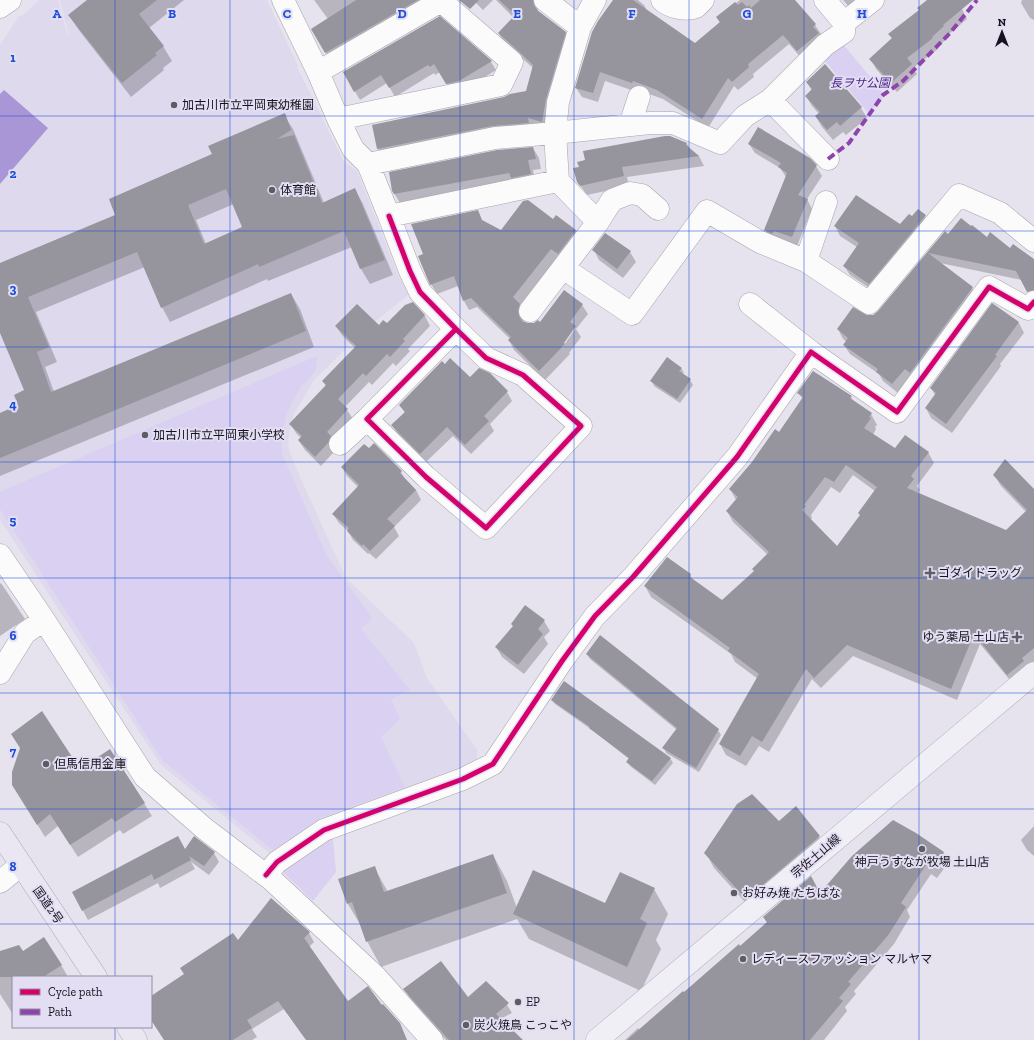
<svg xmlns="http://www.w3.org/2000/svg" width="1034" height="1040" font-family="'Zilla Slab','Noto Sans JP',serif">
  <rect width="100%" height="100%" fill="#e6e3ee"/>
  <path fill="#ded9ed" d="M39 0H58L67 33 69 36 60 0H267L298 66 297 67 344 162 357 171 398 275 408 294 407 296 368 327 314 380 294 414 290 427 288 443 290 453 303 484 346 578 414 643 427 678 477 750V761L272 855 161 765 0 520V45L19 16H22Z"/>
  <path fill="#d9d0f2" d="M843 44 885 95 869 114 825 61Z
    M317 356C316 361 317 367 315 371 312 377 304 382 301 387 287 407 280 430 282 454L327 556 372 618 361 629 410 690 391 699 400 719 381 737 405 787 320 818 273 850 163 761 0 509V492Z
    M333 838 336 872 313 901 280 869 297 857Z"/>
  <path fill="#a896d6" d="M4 90 48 128 0 184V94Z"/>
  <path fill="#0003" fill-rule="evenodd" d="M88 0H184L149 28 163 46 172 61 163 68 164 70 131 97 78 29 69 15Z
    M314 0H423L331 61 312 29 328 19Z
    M473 0H493L483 10Z
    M496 0H543L538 8V12L565 32 570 42 547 130 383 158 378 149 373 125 504 98 527 92 533 68 505 43 499 34 514 18Z
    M614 0H638L644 5 648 12 695 44 720 23 717 17 740 0H794L815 25 821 34 803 60 789 44 753 74 754 77 738 90 734 86 708 128 663 99 638 90 637 92 605 81 598 102 582 97 576 88Z
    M843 0H858L850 8Z
    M928 0H954L962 9 967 19 948 35 949 37 937 47 938 49 913 68 917 74 897 92 876 69 871 59 892 39 890 34 920 10Z
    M1022 0H1034V20L1030 18 1021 3Z
    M435 20 491 62 496 70 465 90 452 92 440 72 435 75 434 73 395 97 387 83 360 100 344 73Z
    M825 66 861 108 867 118 846 135 843 132 833 140 822 127 816 117 819 114 812 106 806 96 812 91 807 82Z
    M284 115 293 129 324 203 355 189 363 204 393 275 370 284 361 269 352 247 268 281 267 279 170 322 162 307 145 267 36 312 57 362 45 367 54 392 291 294 300 309 314 347 0 476V414L20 406 26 391 0 330V264L116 216 213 155ZM234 204 244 228 206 244 196 220Z
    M687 144 691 150 699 156 704 166 627 177 629 186 587 195 578 182 580 167Z
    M749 144 816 166 822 176 807 199 812 209 797 246 770 239 765 230 786 177 780 168 755 153Z
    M533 148 539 158 541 169 533 170 536 184 400 203 394 193Z
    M477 211 483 222 501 232 553 220 575 230 581 240 557 258 520 305 525 314 523 322 529 324H540L582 305 588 314 576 329 581 337 569 353 570 354 545 380 514 350 509 340 510 339 477 307 469 310 464 301 458 286 437 294 431 284 425 255ZM574 327 575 329 562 348 560 347Z
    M925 216 930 226 875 292 850 275 844 266 857 247 840 236 835 226 900 225 912 218Z
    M945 233 948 235 987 238 1034 260V301L1022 280 940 263 972 288 978 297 898 393 883 381 879 374 850 354 844 345 847 342 843 339 838 329 867 316H874L879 312Z
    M605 235 630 252 636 262 623 278 599 260 594 250Z
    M412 303 425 316 430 326 408 349 410 351 396 366 393 363 372 385 369 382 345 407 353 419 336 446 333 453 321 466 305 450 299 441 301 438 296 433 290 424 326 386 323 381 355 348 342 335 336 326H379L387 325Z
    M993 305 1019 323 1024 333 1000 364 1001 366 952 433 931 418 926 408 935 395 931 388Z
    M681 368 684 373 682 374 690 380 693 385 680 403 654 386 652 381Z
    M470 379 507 392 512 401 490 424 494 431 471 454 453 436 426 462 398 435 393 426 405 413 400 405Z
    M799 393 851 397 854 403 871 414 877 425 875 427 876 429 873 435 895 450 928 452 934 463 917 486 920 490 917 494 1006 532 1026 512 1001 486 994 475 1034 490V664L1014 685 980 644 957 700 853 656 821 688 812 679 769 752 759 746 746 766 726 755 720 744 758 679 735 662 731 654 651 597 645 586 690 575 694 581 722 601 755 572 768 555 733 522 727 511 736 500 730 489 779 433 803 400ZM853 475 875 491 859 513 861 516 838 547 810 520 812 518 811 515 831 487 840 493Z
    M374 445 401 472 406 481 416 490 421 500 394 527 399 536 376 559 369 553 368 554 353 540 348 531 339 523 333 514 358 487 347 476 342 467 369 450Z
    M1 583 25 619 0 636V584Z
    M544 621 550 631 544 637 548 644 524 674 502 657 496 647Z
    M587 654 718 730 721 735 699 772 666 753 664 748 677 730 590 659Z
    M552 700 670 758 673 763 655 785 630 766 628 762 629 759 592 730 555 704Z
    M21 798 144 803 152 816 123 834 120 830 78 857 58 826 45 837Z
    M796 808 819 837 828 852 755 913 714 868 706 853 779 822Z
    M1034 826V856L1027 850 1021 840Z
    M185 850 214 853 219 862 209 875 191 862 195 869 160 888 158 883 88 920 73 892Z
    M944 853 949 862 937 878 931 874 907 910 910 917 894 944 854 991 856 994 845 1007 847 1011 824 1040H625L638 1028 640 1030 740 947 767 923 764 917 820 895Z
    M493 855 507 881 517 908 605 904 654 889 668 914 656 940 661 949 641 991 529 939 517 919 381 967 367 941 361 926 348 904 340 880 374 867 388 892Z
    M309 933 314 942 309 947 348 1002 403 1040H324L316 1028 304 1037 284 1009 252 1029 257 1037 252 1040H165L151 1019V1002L237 942Z
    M0 952 22 953 61 965 67 975 64 977H13L12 1013 0 994Z
    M405 989 468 998 504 1000 512 1013 500 1019 522 1040H446L412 1003Z"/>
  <path fill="#96949c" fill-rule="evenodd" d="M87 0H157L139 14 164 46 155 53 157 55 122 83 68 15Z
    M356 0H418L325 53 311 29Z
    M459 0H479L470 9Z
    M499 0H533L534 5 537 10 566 32 546 99 542 122 528 118 529 123 492 126 377 149 372 125 504 97 510 94 526 91 533 65 514 47 498 33 515 15Z
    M613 0H633L695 43 720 22 716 17 735 2 738 5 742 2 747 7 749 5 751 8 760 0H795L816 24 813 27 819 33 797 51 783 35 748 64 749 67 732 82 728 78 702 119 657 90 633 81 632 83 600 72 593 93 575 88 592 32 598 21Z
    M927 0H973L943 25 944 26 932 37 933 38 907 58 912 64 891 83 869 59 892 38 888 34 919 10 917 8Z
    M440 16 492 61 459 81 446 84 434 64 430 67 428 65 389 88 381 75 354 92 343 72Z
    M825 64 862 107 840 126 837 122 827 130 815 116 820 112 805 96 812 89 806 82Z
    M285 113 291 130 277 139 294 135 322 203 355 188 385 260 360 269 344 231 259 267 258 264 161 308 137 252 28 297 49 347 37 352 51 392 291 293 306 331 0 458V413L18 405 14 395 24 390 0 333V263L115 215 109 199 212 154 208 146ZM226 189 242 227 204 244 188 205Z
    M758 127 810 158 817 165 798 195 808 199 792 237 774 231 772 234 764 230 787 173 778 167 781 163 748 144Z
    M665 136H670L687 143 686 145 699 156 622 167 624 176 580 186 577 182 573 168 579 167 577 162 585 160 583 151Z
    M533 147 536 159 528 160 531 174 511 178 509 173 394 194 392 191 389 172 497 150Z
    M856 195 900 224 909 214 912 216 918 209 926 215 869 284 843 266 859 243 834 226Z
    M528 200 553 219 556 215 576 230 558 254 551 249 513 297 520 304 518 310 519 316 522 321 528 323H534L538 320 540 322 564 290 583 304 570 322 576 326 564 343 565 344 539 371 508 340 511 337 471 298 463 301 454 276 430 285 418 256 423 254 411 224 478 210 482 220 501 230 523 201Z
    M961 218 971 226 972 225 987 237 990 232 1010 248 1013 244 1034 259V290L1027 292 1016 271 928 253 973 287 910 373 905 369 892 384 876 372 878 369 843 345 848 338 837 329 853 307 867 315H873L878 311 945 231 948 234Z
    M605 233 631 251 617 269 592 250Z
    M413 302 425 315 403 339 405 341 390 357 387 354 366 376 363 373 338 399 348 409 327 432 331 436 328 443 315 457 298 440 302 436 289 424 326 385 322 381 356 346 335 326 357 304 379 325 383 320 387 323 405 305Z
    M992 303 1019 322 995 355 997 356 946 424 925 408 936 393 930 388Z
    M667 357 682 368 679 371 691 379 677 399 650 381Z
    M450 358 470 377 479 368 490 373 508 391 484 416 489 421 465 445 447 427 420 454 391 425 405 412 399 405 442 361 445 364Z
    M813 371 852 396 850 398 872 413 869 417 871 418 864 428 895 448 905 435 929 452 911 476 914 479 907 488 1006 530 1027 510 993 475 1005 459 1034 489V648L1022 658 1024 661 1007 675 974 634 951 689 847 645 814 678 806 669 762 742 752 736 740 756 719 744 759 674 728 651 730 648 644 586 667 557 691 574 690 577 722 600 754 571 752 569 769 552 726 511 738 497 729 489 752 462 775 429 779 432 803 397 797 393ZM846 465 877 487 858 513 860 515 837 546 802 510 806 506 804 505 825 477 834 482Z
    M374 443 402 471 400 473 416 490 387 519 395 526 370 551 363 544 362 546 347 531 349 528 332 514 359 485 341 467 364 444 369 448Z
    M525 605 545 620 538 629 543 634 518 665 495 647 513 626 511 624Z
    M600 635 719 729 696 768 662 748 677 728 586 654Z
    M564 681 671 758 652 781 626 762 629 758 589 728 590 727 551 700Z
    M42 711 80 769 110 749 145 803 115 822 112 818 70 845 50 814 37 825 12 785V772L20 748 11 734Z
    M752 794 779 821 796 806 820 836 746 899 704 853 737 804Z
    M893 820 916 833 944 852 932 869 926 865 901 903 906 907 889 934 848 982 851 984 839 998 843 1001 810 1040H627L683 991 684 992 739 944 740 946 767 922 763 917 811 876 820 893 852 856Z
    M178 836 185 849 194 836 215 852 204 866 189 856 191 860 154 880 152 874 82 911 72 892Z
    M493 854 507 893 366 942 352 902 347 904 338 879 375 866 384 892Z
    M533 870 605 903 620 872 655 888 640 919 647 923 627 967 513 914Z
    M271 898 310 932 304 938 348 1001 368 986 382 1005 383 1004 400 1023 407 1040H306L278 1001 247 1020 252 1028 233 1040H164L151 1020V996L184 974 180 968 233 933 238 940Z
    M44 937 62 965 43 977H0V951L19 945 23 951Z
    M441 961 468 997 486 981 509 1003 496 1014 523 1040H449L403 989Z"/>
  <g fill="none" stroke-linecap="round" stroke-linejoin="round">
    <g stroke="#a6a4ac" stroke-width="23">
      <path id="street" d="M283 0 318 72 338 119 353 149 368 164 389 216 558 181
        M545 0 580 27
        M662 0C668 7 687 11 696 7 698 5 701 2 703 0
        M825 0 844 23
        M0 7 10 0
        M318 72 441 1 512 62 501 85 338 119
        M770 100 828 159
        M630 125 639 97
        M368 164 495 138 555 133 558 102 580 27 595 0
        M389 216 410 271 420 292 456 329 367 419 426 477 486 528 581 426 523 375 486 358 456 329
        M598 222 612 200 630 193 642 195 658 209
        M806 261 826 202
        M563 268 632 314 707 211 760 242 806 261 869 303 959 195 1000 213 1034 241
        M750 304 811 352
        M530 311 598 222 558 181 555 133 650 123H673L720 143 745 116 770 100 825 45 844 32V23L873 0
        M340 444 367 419
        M0 555 44 620 145 777 205 829 272 880 376 977 432 1040
        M0 673 25 633 44 620
        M266 875 277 862 324 830 463 779 493 764 562 661 595 616 633 577 737 457 811 352 897 412 989 287 1028 309 1034 302"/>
    </g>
    <g stroke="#a6a4ac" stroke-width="23">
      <path id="secondary" d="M0 882 21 865"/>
    </g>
    <g stroke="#b5b1c0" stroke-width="23">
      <path id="primary" d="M597 1040 1034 673"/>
    </g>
    <g stroke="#b5b1c0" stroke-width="23">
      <path id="highway" d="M0 833 96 977
        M128 1027 136 1040"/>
    </g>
    <use href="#street" stroke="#fbfbfc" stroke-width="22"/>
    <use href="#secondary" stroke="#fbfbfc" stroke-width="22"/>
    <use href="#primary" stroke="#f1eff6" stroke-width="22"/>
    <use href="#highway" stroke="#eae6f2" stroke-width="22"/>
    <path stroke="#8e44ad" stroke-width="4" stroke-dasharray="8 4" stroke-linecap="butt" d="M828 159 849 143 883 95 903 81 950 33 977 0"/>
    <g stroke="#e3def3" stroke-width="8">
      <path id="cycleway" d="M389 216 410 271 420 292 456 329 367 419 426 477 486 528 581 426 523 375 486 358 456 329
        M266 875 277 862 324 830 463 779 493 764 562 661 595 616 633 577 737 457 811 352 897 412 989 287 1028 309 1034 302"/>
    </g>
    <use href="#cycleway" stroke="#d6006c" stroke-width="5"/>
  </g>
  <path fill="none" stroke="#1d4ed8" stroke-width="1" stroke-opacity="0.55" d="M115 0V977M230 0V1040M345 0V1040M460 0V1040M574 0V1040M689 0V1040M804 0V1040M919 0V1040M0 116H1034M0 231H1034M0 347H1034M0 462H1034M0 578H1034M0 693H1034M0 809H1034M0 924H1034M115 1027V1040"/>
  <g fill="#5e5c65" stroke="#e3def3" stroke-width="1.5">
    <circle cx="174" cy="105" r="4"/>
    <circle cx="272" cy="190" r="4"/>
    <circle cx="145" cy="435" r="4"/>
    <path d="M928 567h4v4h4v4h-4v4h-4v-4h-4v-4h4z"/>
    <path d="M1015 631h4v4h4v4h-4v4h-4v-4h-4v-4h4z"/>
    <circle cx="46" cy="764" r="4"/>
    <circle cx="922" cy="849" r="4"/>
    <circle cx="734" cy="893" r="4"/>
    <circle cx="743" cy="959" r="4"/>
    <circle cx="518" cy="1002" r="4"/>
    <circle cx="466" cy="1025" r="4"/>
  </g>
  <g text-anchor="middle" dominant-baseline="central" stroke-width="4" stroke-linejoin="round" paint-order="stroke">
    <g font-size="12" font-style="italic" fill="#491f86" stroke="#e3def3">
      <text x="860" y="83">長ヲサ公園</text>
    </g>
    <g font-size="12" fill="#15141b" stroke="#e3def3" text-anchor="start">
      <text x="182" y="105">加古川市立平岡東幼稚園</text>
      <text x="280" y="190">体育館</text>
      <text x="153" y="435">加古川市立平岡東小学校</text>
      <text x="938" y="573">ゴダイドラッグ</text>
      <text x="1009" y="637" text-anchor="end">ゆう薬局 土山店</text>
      <text x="54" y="764">但馬信用金庫</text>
      <text x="922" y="862" text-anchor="middle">神戸うすなが牧場 土山店</text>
      <text x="742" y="893">お好み焼 たちばな</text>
      <text x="751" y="959">レディースファッション マルヤマ</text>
      <text x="526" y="1002">EP</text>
      <text x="474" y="1025">炭火焼鳥 こっこや</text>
    </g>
    <g font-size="12" fill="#15141b" stroke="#e3def3">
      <text transform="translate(816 856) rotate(-40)">宗佐土山線</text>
      <text transform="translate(48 905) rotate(55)">国道2号</text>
    </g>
  </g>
  <g font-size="13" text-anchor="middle" font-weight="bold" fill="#1d4ed8" stroke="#e3def3" stroke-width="4" stroke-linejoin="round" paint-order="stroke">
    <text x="57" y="18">A</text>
    <text x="172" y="18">B</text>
    <text x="287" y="18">C</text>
    <text x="402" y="18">D</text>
    <text x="517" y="18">E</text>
    <text x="632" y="18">F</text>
    <text x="747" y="18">G</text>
    <text x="862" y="18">H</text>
    <text x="13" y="62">1</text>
    <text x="13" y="178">2</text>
    <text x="13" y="293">3</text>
    <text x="13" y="409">4</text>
    <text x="13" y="525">5</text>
    <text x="13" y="640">6</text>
    <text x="13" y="756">7</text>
    <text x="13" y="871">8</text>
  </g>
  <rect x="12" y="976" width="140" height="52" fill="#e3def3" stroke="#918d9d"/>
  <rect x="20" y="989" width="20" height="6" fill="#d6006c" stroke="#918d9d"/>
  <text x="48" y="996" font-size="12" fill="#15141b">Cycle path</text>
  <rect x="20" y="1009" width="20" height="6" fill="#8e44ad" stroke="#918d9d"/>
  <text x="48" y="1016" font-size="12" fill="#15141b">Path</text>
  <g transform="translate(1002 32)" stroke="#e3def3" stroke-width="3" paint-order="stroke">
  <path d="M0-3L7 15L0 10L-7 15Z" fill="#15141b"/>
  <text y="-6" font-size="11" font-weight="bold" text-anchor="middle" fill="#15141b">N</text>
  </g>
</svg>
